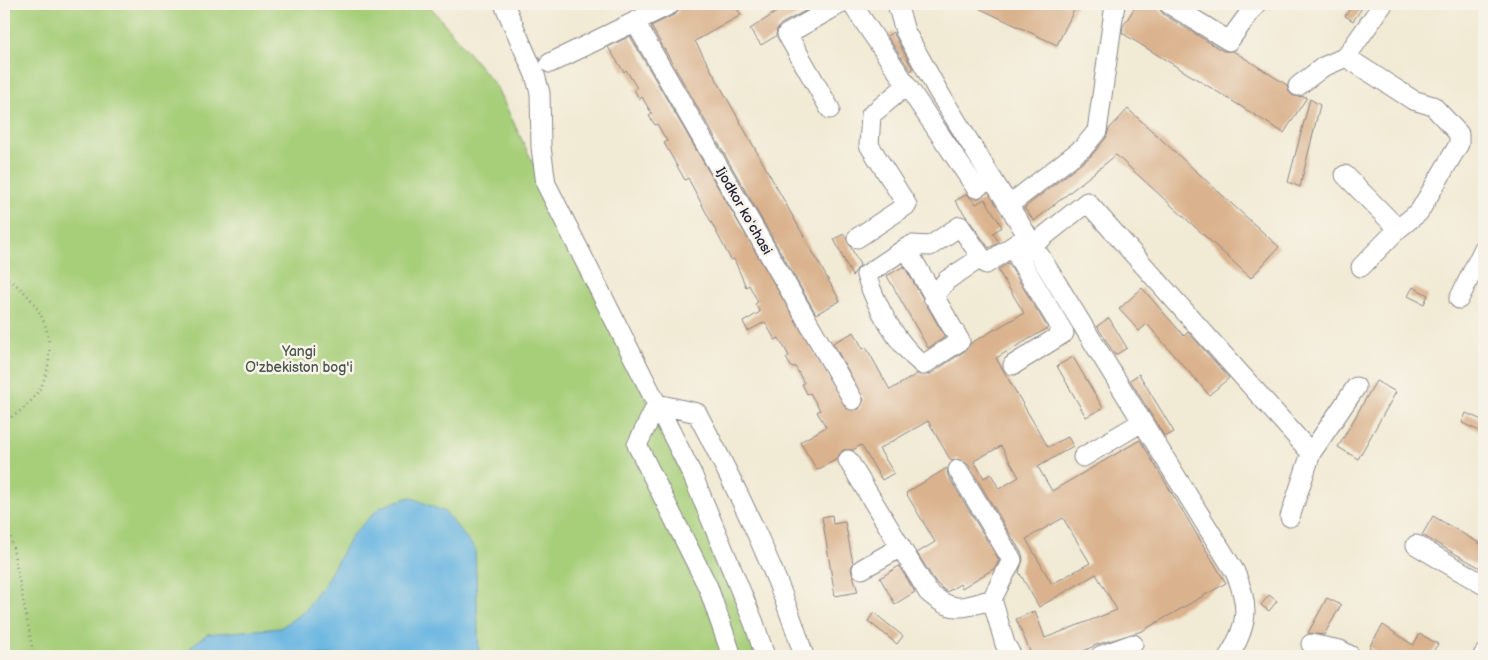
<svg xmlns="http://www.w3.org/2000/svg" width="1488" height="660" font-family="'Balsamiq Sans',sans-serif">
  <rect width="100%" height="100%" fill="#f7f3e8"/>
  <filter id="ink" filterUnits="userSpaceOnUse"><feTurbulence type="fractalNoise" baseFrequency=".02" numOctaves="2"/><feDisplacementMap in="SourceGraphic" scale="10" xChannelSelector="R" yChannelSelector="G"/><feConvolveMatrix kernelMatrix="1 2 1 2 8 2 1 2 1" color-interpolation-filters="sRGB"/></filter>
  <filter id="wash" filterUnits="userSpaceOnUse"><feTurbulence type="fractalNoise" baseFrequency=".0096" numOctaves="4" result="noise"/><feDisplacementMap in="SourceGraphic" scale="20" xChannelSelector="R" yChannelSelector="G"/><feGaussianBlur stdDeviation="1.12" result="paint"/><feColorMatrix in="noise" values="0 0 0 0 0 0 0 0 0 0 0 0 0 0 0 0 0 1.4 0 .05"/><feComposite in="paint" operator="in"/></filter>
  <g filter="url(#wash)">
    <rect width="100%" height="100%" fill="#f1ead4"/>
    <path fill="#a7cf7a" stroke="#64785a" d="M4 4H428L496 86 770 656H4Z"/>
    <path fill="#67b5e1" stroke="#446c8e" d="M410 497 445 512 475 549 479 656H186L192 646 207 634 280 628 305 611 326 581 352 535 380 507Z"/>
    <g id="blocks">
      <path fill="#dab28d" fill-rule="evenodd" d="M682 4H734L741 15 695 41 840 301 816 314 651 26 676 14Z
        M789 4H818L781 24 777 29 776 36 761 45 750 29Z
        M970 4H1077L1057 45Z
        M1137 4H1156L1163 14 1223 51H1233L1287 85 1289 92 1293 96 1307 97 1284 133 1122 33 1123 26Z
        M1353 4H1365L1353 21 1345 16Z
        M893 32 913 69 911 71 887 36Z
        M630 36 847 409H859L864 400 833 343 854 332 863 349 866 347 890 390 917 374 929 375 966 350 971 343 1024 313 998 270 1008 263 1048 328 996 358 1048 447 1068 437 1073 446 1038 467 1052 491 1140 440 1226 583 1142 631 1096 645 1073 656H1032L1016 619 1035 611 1045 638 1117 610 1096 574 1039 607 1019 572 1023 560 1022 554 968 464 958 459 951 461 928 421 879 449 894 473 882 480 861 445 853 450H843L837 459 817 470 800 442 826 427 817 412 820 410 810 393 807 394 802 384 804 383 795 366 792 368 786 358 789 356 779 338 775 340 765 322 748 331 743 322 760 312 755 304 758 302 749 285 746 287 734 259 731 260 688 178 685 180 664 143 667 141 657 124 655 125 649 116 652 114 642 97 639 99 634 89 637 88 626 70 624 72 608 47ZM1001 446 1019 477 999 489 991 474 984 478 974 461ZM1063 518 1090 563 1052 584 1026 539Z
        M1310 99 1320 105 1300 187 1288 182Z
        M1128 109 1279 247 1251 278 1116 155 1034 221 1024 208 1091 156 1106 138 1109 129Z
        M967 194 976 204 985 199 1002 227 993 233 999 242 989 248 955 201Z
        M844 234 860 265 852 276 834 239Z
        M904 266 945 337 928 348 887 276Z
        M1413 287 1428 295 1424 304 1408 296Z
        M1142 288 1184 336 1188 332 1229 378 1209 395 1147 324 1139 331 1119 309Z
        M1109 318 1127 348 1115 355 1097 326Z
        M1073 357 1103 408 1086 417 1057 366Z
        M1139 374 1174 432 1165 437 1130 380Z
        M1376 381 1396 392 1358 459 1338 447Z
        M1466 413 1484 421V433L1462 423Z
        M947 468 948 476 999 560 995 568 962 588 960 584 947 592 937 584 917 553 935 542 906 493Z
        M832 515 833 524 845 522 853 563 851 569 858 592 835 596 822 517Z
        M1433 516 1484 546V570L1422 535Z
        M899 566 915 592 895 604 880 578Z
        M1269 595 1277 601 1269 611 1261 605Z
        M1327 598 1341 605 1324 635 1308 633Z
        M874 613 903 636 897 644 868 621Z
        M1383 625 1413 645 1420 634 1438 644 1430 656H1383L1369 647Z"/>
    </g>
  </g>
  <g filter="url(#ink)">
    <use href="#blocks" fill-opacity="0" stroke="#8a8688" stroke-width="1"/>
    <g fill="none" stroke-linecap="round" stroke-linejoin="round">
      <g stroke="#8a8688" stroke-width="21">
        <path id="minor" d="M504 4 535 75 540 93 541 147 546 184 692 474 754 623 765 656
          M852 4 976 188 992 178
          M897 4 905 31 938 91 1235 572C1250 606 1248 625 1229 656
          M1169 4 1229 41 1256 4
          M635 22 853 400
          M550 63 671 4
          M1298 86 1323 67 1346 57
          M830 109 787 34 840 4
          M1345 175 1398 229 1419 212 1459 144V134L1433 106 1413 100 1346 57 1383 4
          M1009 205 1084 147 1097 131 1115 4
          M857 238 907 205 869 145 871 115 906 86
          M906 248 960 341 923 365C896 343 877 308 866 275L906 248 912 245 930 246 960 226 986 264 1028 236
          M1361 267 1398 229
          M933 297 947 280 982 257
          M1459 299 1484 248
          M1013 365 1064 333 1018 257 1087 202 1311 453 1356 387
          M1083 457 1142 422
          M848 460 928 592C953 614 963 608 992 599
          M958 470 1012 560 992 599 1005 644 1012 656
          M1290 517 1311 453
          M1416 545 1484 585
          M862 569 901 547
          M1311 644 1340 650 1351 656
          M732 656 708 587 637 445 657 404 697 413C738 491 778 572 804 656
          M1100 656 1133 644
          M1483 656 1484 654"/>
      </g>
      <path stroke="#8a8688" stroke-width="2.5" stroke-dasharray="1 4" stroke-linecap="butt" d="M4 277C62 309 67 391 4 421
        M4 503 34 656"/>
      <use href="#minor" stroke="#fff" stroke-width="19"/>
    </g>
  </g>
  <g text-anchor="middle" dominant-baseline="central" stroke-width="5" stroke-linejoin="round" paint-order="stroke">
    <g font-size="14" fill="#22223b" stroke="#f7f3e8">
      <text transform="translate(744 211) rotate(60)">Ijodkor koʻchasi</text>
    </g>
    <g font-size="14" fill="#4a564e" stroke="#f7f3e8">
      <text x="299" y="351">Yangi<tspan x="299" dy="16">O'zbekiston bog'i</tspan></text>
    </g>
  </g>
  <rect width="1488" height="660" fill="none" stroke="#f7f3e8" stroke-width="20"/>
</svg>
